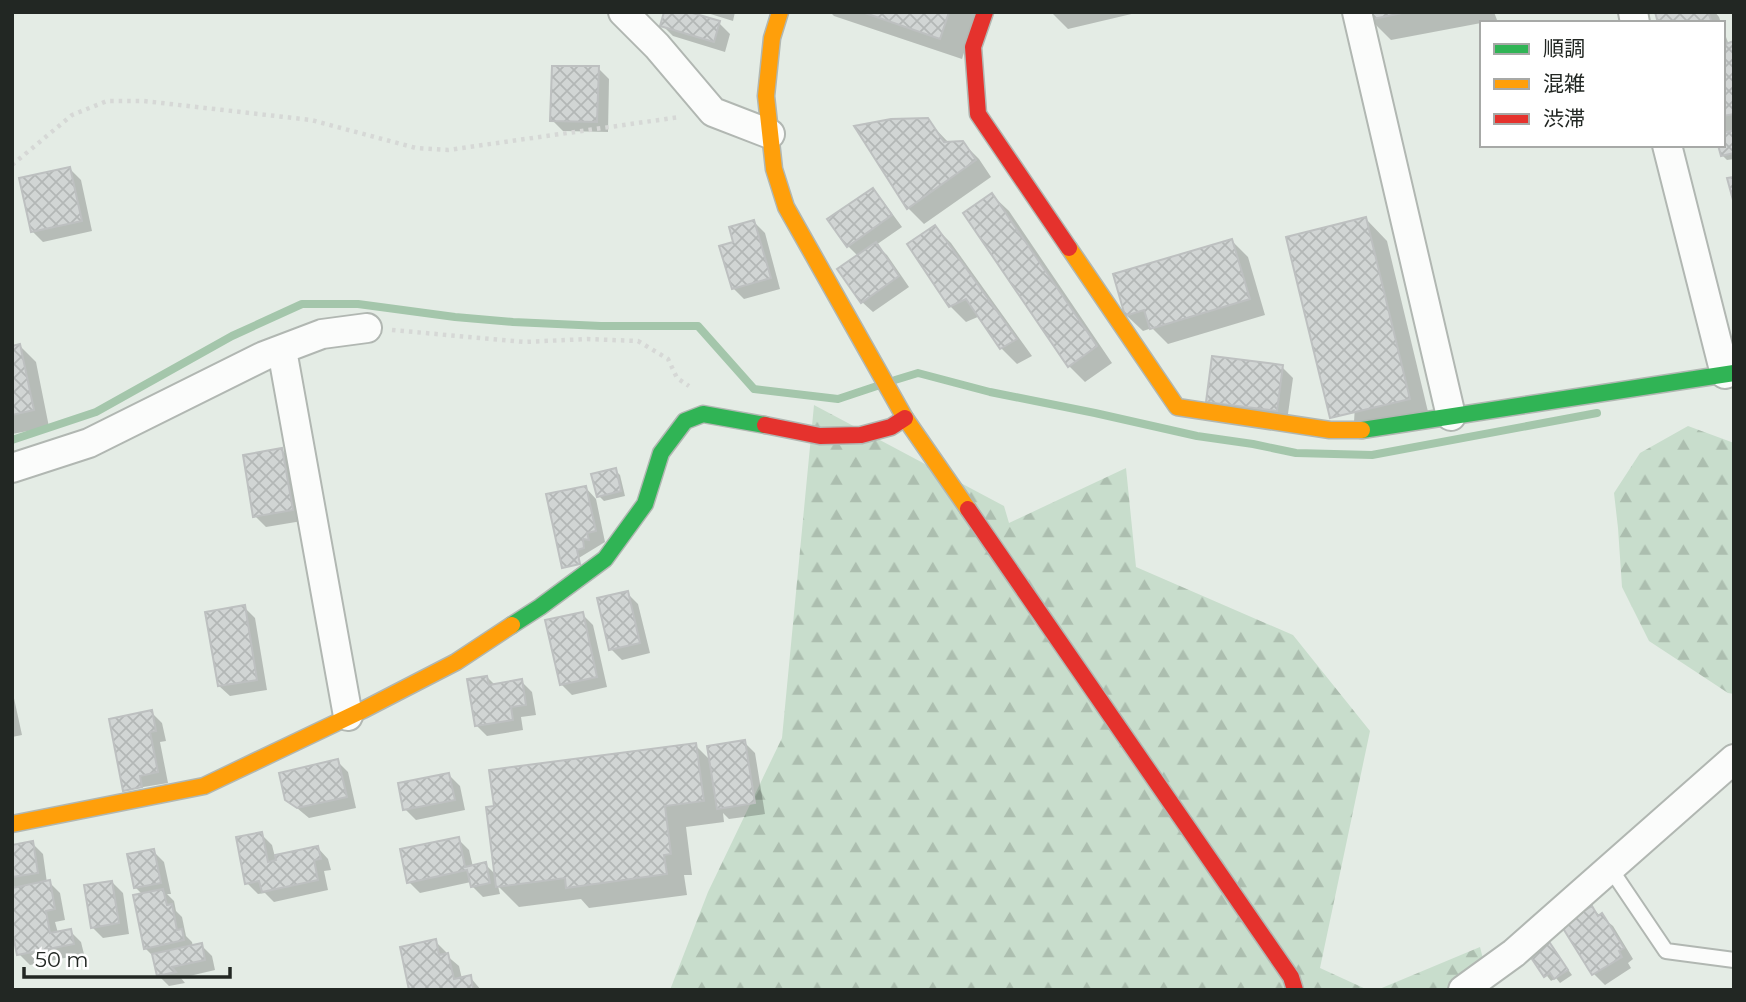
<svg xmlns="http://www.w3.org/2000/svg" width="1746" height="1002" font-family="Montserrat,'Noto Sans JP',sans-serif">
  <defs>
    <pattern id="forest-firs" width="22" height="20" patternUnits="userSpaceOnUse" patternTransform="scale(1.75)"><rect width="22" height="20" fill="#c8ddcc"/><path d="M5 1l3.5 6h-7zM16 11l3.5 6h-7z" fill="#acbeaf"/></pattern>
    <pattern id="building-cross-hatch" width="8" height="8" patternUnits="userSpaceOnUse" patternTransform="scale(1.75)"><rect width="8" height="8" fill="#d1d5d4"/><path d="M0 0l8 8M0 8l8-8" fill="none" stroke="#b3b7b6"/></pattern>
  </defs>
  <rect width="100%" height="100%" fill="#e4ece5"/>
  <path fill="url(#forest-firs)" d="M814 405 1004 506 1009 523 1126 468 1136 567 1293 635 1370 731 1320 968 1368 990H670L708 892 782 738Z
    M1688 426 1734 443V694L1728 693 1649 641 1622 587 1618 528 1614 493 1640 453Z
    M1480 947 1491 990H1377Z"/>
  <path fill="#0003" d="M704 12H735L733 21Z
    M830 12H977L962 59 834 16Z
    M1051 12H1140L1068 29Z
    M1368 12H1494L1497 20 1391 40 1370 19Z
    M1657 12H1715L1719 17 1721 23H1659Z
    M719 23 730 34 725 52 673 36 662 25Z
    M1723 29 1729 45 1734 43V159L1727 160 1722 155Z
    M598 68 609 79 608 132 563 131 552 120Z
    M927 120 949 143 962 142 979 159 991 177 924 224 908 208Z
    M70 169 81 180 92 231 43 242 32 231Z
    M873 190 883 201 902 227 876 245 887 255 909 287 873 312 862 302 859 257 848 246Z
    M992 195 1009 211 1112 363 1085 382 1069 366Z
    M1366 219 1387 241 1430 420 1353 439Z
    M754 222 765 233 780 289 744 299 733 288 735 244Z
    M935 227 951 243 1032 356 1017 364 1001 348 980 316 966 322 950 306Z
    M1232 241 1248 257 1265 315 1168 344 1152 328 1143 331 1126 315Z
    M20 346 36 362 49 427 12 434V347Z
    M1282 367 1293 378 1287 421 1219 412Z
    M282 450 293 461 302 521 266 527 255 516Z
    M615 470 620 475 625 496 604 501 599 496Z
    M586 488 596 499 605 542 564 567Z
    M627 593 638 604 650 653 622 660 611 649Z
    M244 607 255 618 267 690 230 696 219 686Z
    M582 614 593 625 607 687 572 695 561 684Z
    M487 677 495 685 521 681 532 692 536 715 521 717 523 730 487 736 476 725Z
    M12 689 22 735 12 737Z
    M151 712 162 723 166 741 160 742 168 783 125 790Z
    M744 742 755 753 765 814 729 819 723 813 724 822 686 827 692 875H684L687 895 589 908 581 899 519 907 498 886 500 894 483 897 472 886 471 882 420 893 409 882 458 839 469 850 473 867 485 864 497 876 695 745 711 761Z
    M337 761 348 772 356 808 309 818 286 799Z
    M449 775 460 786 465 810 416 820 405 809Z
    M261 834 272 845 275 857 318 848 328 859 331 870 324 871 328 890 274 902 265 893 258 894 247 883Z
    M32 843 43 854 47 883 49 882 60 893 65 920 55 922 58 933 70 931 81 942 84 954 30 965 19 954 17 889 12 885V846Z
    M153 851 164 862 171 894H167L174 901 176 911 182 917 186 936 192 942 193 947 201 945 212 956 215 970 181 978 185 983 169 986 158 975 154 957 145 948 143 895 135 887Z
    M112 882 123 893 129 934 103 938 92 927Z
    M1591 908 1613 926 1633 959 1628 963 1631 968 1605 985 1594 974Z
    M435 941 446 952V955L459 966 462 979 470 977 481 990H411Z
    M1548 942 1572 975 1560 983 1556 978 1551 981 1530 954Z"/>
  <g fill="none" stroke-linecap="round" stroke-linejoin="round">
    <path stroke="#a4c6ab" stroke-width="8" d="M895 380 918 373 990 392 1095 413 1197 436 1253 444 1296 453 1372 455 1597 413
      M12 440 96 412 232 336 302 304H358L455 317 513 322 601 326H698L754 389 838 399 877 386"/>
  </g>
  <path fill="url(#building-cross-hatch)" stroke="#bdc0c0" stroke-width="2" d="M664 12H689L720 21 714 42 660 26Z
    M862 12H949L940 39Z
    M1366 12H1407L1368 20Z
    M1655 12H1708L1712 23H1658Z
    M1734 41V114L1723 116V45Z
    M552 66H599L597 122 550 121Z
    M928 118 944 142 963 141 976 160 907 209 854 126 891 119Z
    M1734 130V153L1721 156 1718 145H1723V133Z
    M70 167 82 221 31 232 19 178Z
    M1734 177V199L1733 200 1727 178Z
    M873 188 892 215 847 247 827 219Z
    M992 193 1097 346 1068 367 963 213Z
    M1366 217 1410 399 1330 418 1286 237Z
    M754 220 771 278 732 289 719 246 733 242 729 227Z
    M935 225 1017 339 1000 349 966 299 949 307 907 244Z
    M1232 239 1250 299 1150 329 1144 310 1125 316 1113 274Z
    M876 242 899 276 861 303 837 269Z
    M20 344 34 410 12 415V346Z
    M1212 356 1283 365 1277 411 1206 402Z
    M282 448 293 510 253 517 243 455Z
    M616 468 621 491 597 497 591 474Z
    M586 486 596 531 587 533 589 540 583 539 584 548 577 550 580 564 562 568 546 494Z
    M628 591 640 643 609 650 597 598Z
    M245 605 257 680 218 686 205 612Z
    M583 612 597 677 560 685 545 620Z
    M487 676 489 685 522 679 526 705 511 707 513 720 475 726 467 679Z
    M152 710 156 731 150 732 158 772 140 776 142 787 123 791 109 719Z
    M745 740 755 803 717 809 707 746Z
    M696 743 704 801 665 806 671 854 664 855 667 874 566 888 565 878 496 887 486 807 494 806 489 770Z
    M338 759 347 797 297 808 285 800 279 773Z
    M449 773 455 800 403 810 398 783Z
    M262 832 268 862 276 860 275 855 318 846 321 859 314 860 318 880 262 892 259 881 245 884 236 837Z
    M459 837 465 867 486 862 490 883 471 887 467 870 407 883 400 849Z
    M33 841 38 873 12 877V845Z
    M154 849 161 883 134 888 127 854Z
    M50 880 55 909 46 911 50 933 71 929 74 944 17 955 12 930V888Z
    M112 881 119 923 91 928 84 885Z
    M163 889 167 905 172 904 177 930 182 929 184 940 144 949 133 895Z
    M1592 906 1598 916 1602 913 1624 948 1619 951 1622 957 1592 975 1561 925Z
    M436 939 439 955 448 953 454 979 471 975 473 990H409L400 947Z
    M1548 940 1568 970 1554 979 1550 973 1544 977 1528 953Z
    M202 943 205 960 172 967 176 972 157 976 152 954Z"/>
  <g fill="none" stroke-linecap="round" stroke-linejoin="round">
    <g stroke="#b1b7b2" stroke-width="18">
      <path id="lane" d="M1610 868 1666 951 1734 960"/>
    </g>
    <g stroke="#b1b7b2" stroke-width="32">
      <path id="street" d="M623 12 657 46 713 112 770 134
        M1357 12 1451 416
        M1633 12 1635 23
        M1667 145 1725 374
        M282 350 348 716
        M12 468 89 443 264 356 322 334 367 328
        M1463 990 1514 953 1734 759"/>
    </g>
    <g stroke="#b1b7b2" stroke-width="19">
      <path id="fast" d="M1362 430 1734 373
        M512 625 540 607 605 559 645 504 661 453 685 421 703 414 765 425"/>
    </g>
    <g stroke="#b1b7b2" stroke-width="19">
      <path id="slow" d="M780 12 772 38 766 96 774 169 786 207 905 418 968 509
        M1069 248 1177 407 1330 430H1362
        M12 824 204 786 363 710 456 662 512 625"/>
    </g>
    <g stroke="#b1b7b2" stroke-width="19">
      <path id="jam" d="M985 12 973 47 978 114 1069 248
        M765 425 820 436 861 435 891 427 905 418
        M968 509 1291 977 1295 990"/>
    </g>
    <path stroke="#d6d8d6" stroke-width="4.5" stroke-dasharray="3.5 5" stroke-linecap="butt" d="M12 165 72 115 107 101H144L311 120 416 148 448 150 680 117
      M392 330 524 342 587 339 638 341 668 359 677 378 689 386"/>
    <use href="#lane" stroke="#fbfcfb" stroke-width="14"/>
    <use href="#street" stroke="#fbfcfb" stroke-width="28"/>
    <use href="#fast" stroke="#30b455" stroke-width="16"/>
    <use href="#slow" stroke="#ff9f0a" stroke-width="16"/>
    <use href="#jam" stroke="#e5322d" stroke-width="16"/>
  </g>
  <rect width="1746" height="1002" fill="none" stroke="#222723" stroke-width="28"/>
  <rect x="1480" y="21" width="245" height="126" fill="#ffffff" stroke="#a7a9a7" stroke-width="2"/>
  <rect x="1494" y="44" width="35" height="10" fill="#30b455" stroke="#a7a9a7" stroke-width="2"/>
  <text x="1543" y="56" font-size="21" fill="#222723">順調</text>
  <rect x="1494" y="79" width="35" height="10" fill="#ff9f0a" stroke="#a7a9a7" stroke-width="2"/>
  <text x="1543" y="91" font-size="21" fill="#222723">混雑</text>
  <rect x="1494" y="114" width="35" height="10" fill="#e5322d" stroke="#a7a9a7" stroke-width="2"/>
  <text x="1543" y="126" font-size="21" fill="#222723">渋滞</text>
  <path d="M24 967v10h206v-10" fill="none" stroke="#222723" stroke-width="3.5"/>
  <text x="35" y="967" font-size="21" fill="#222723" stroke="#ffffff" stroke-width="5" paint-order="stroke">50 m</text>
</svg>
